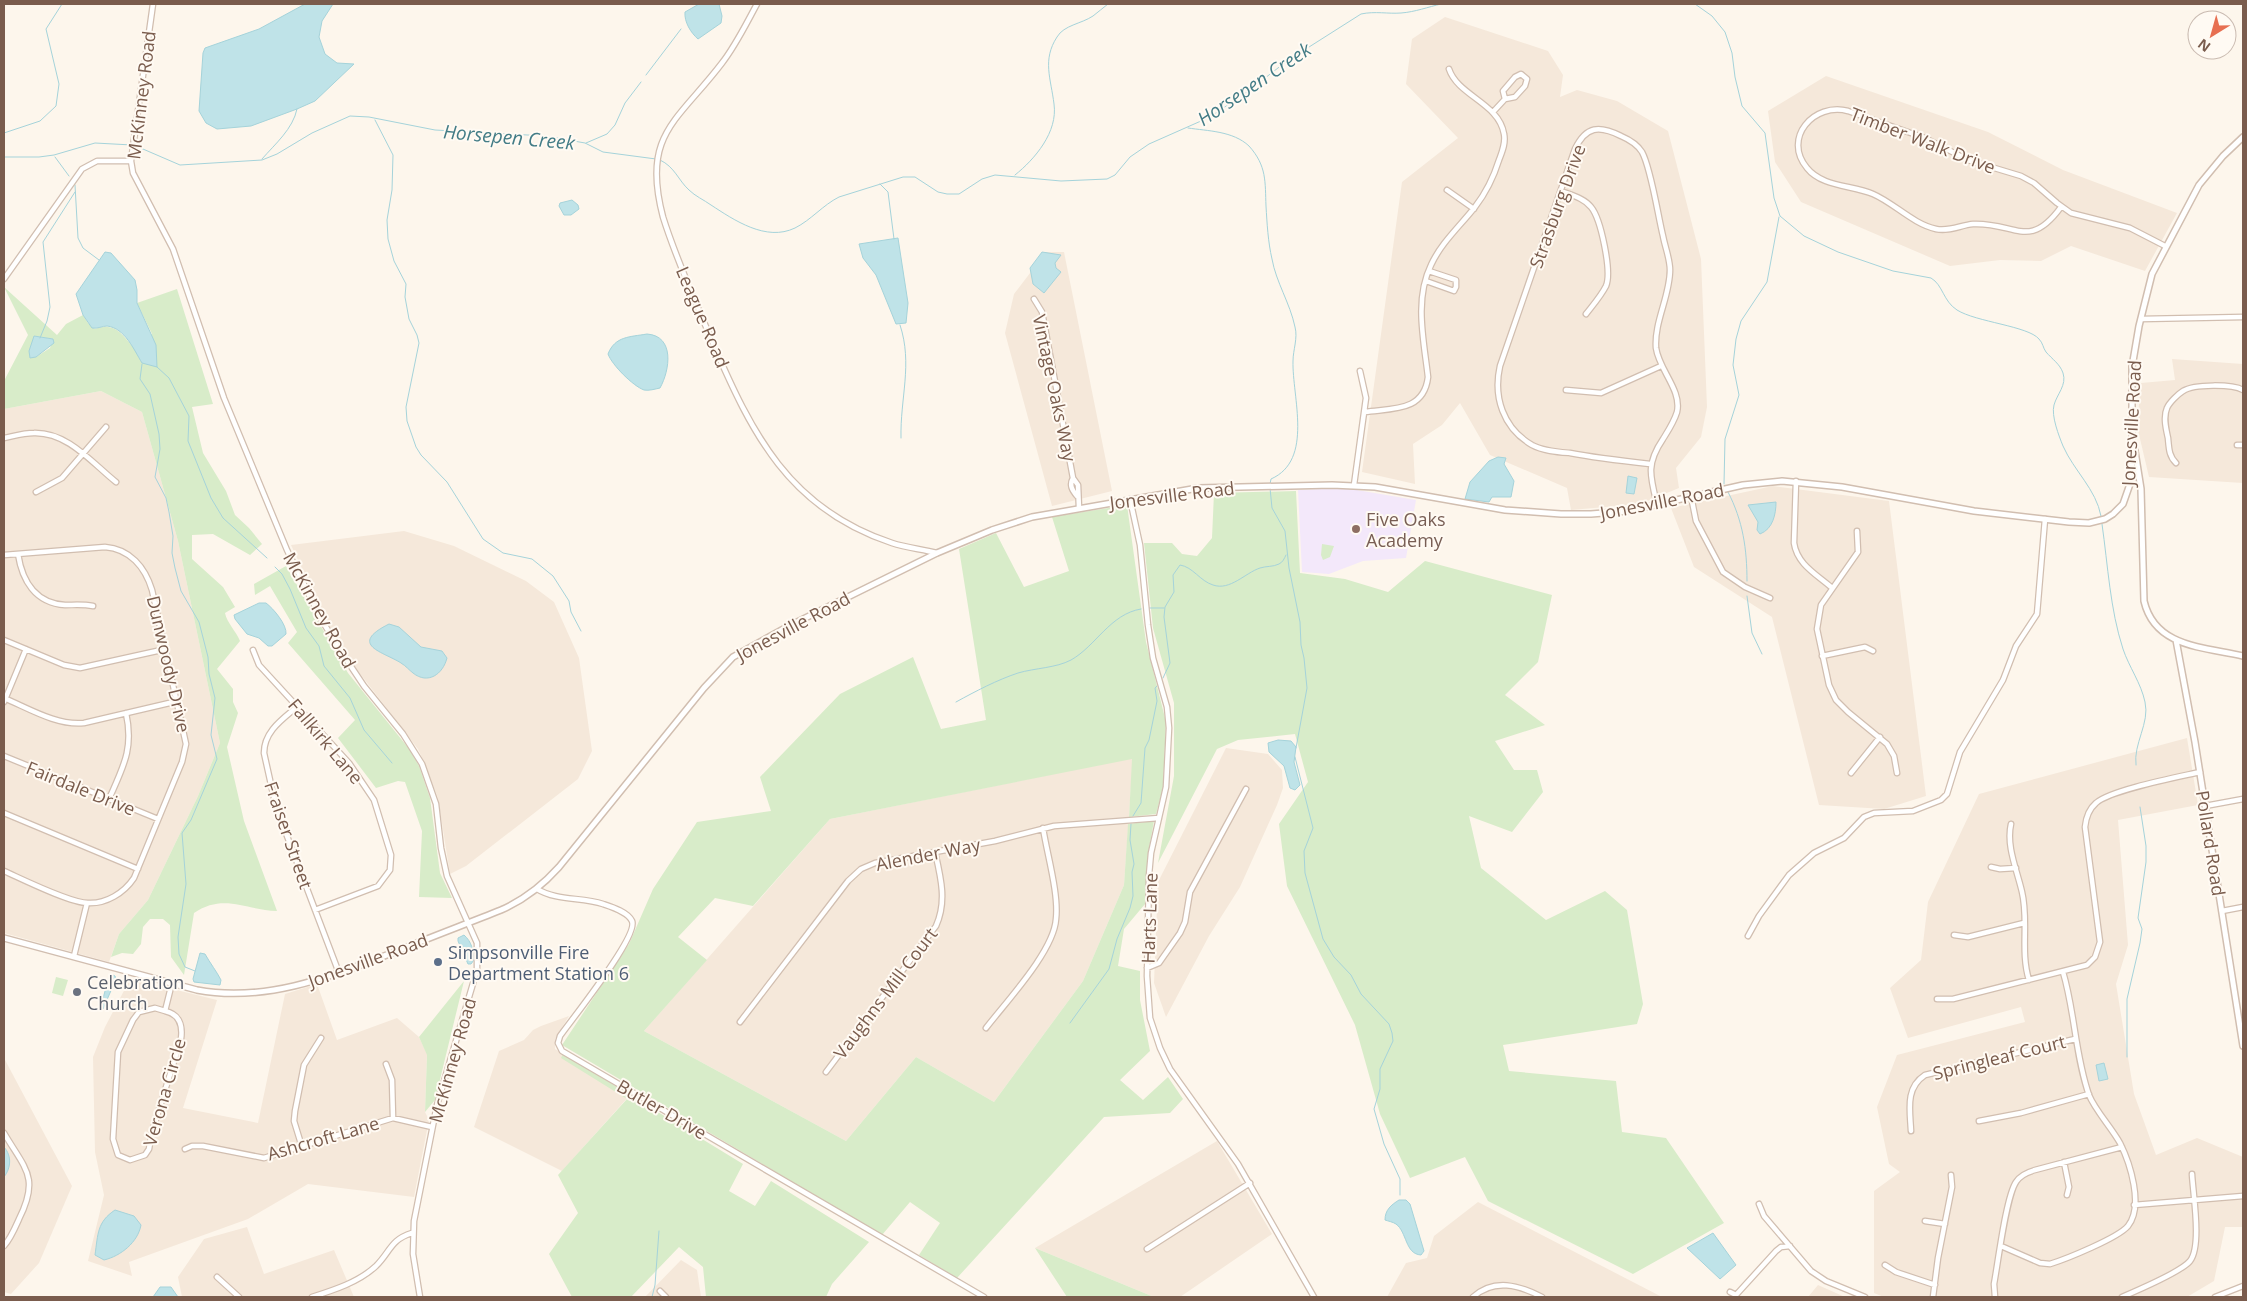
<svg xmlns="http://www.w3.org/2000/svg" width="2247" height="1301" font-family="'Open Sans',sans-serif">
  <rect width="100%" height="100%" fill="#fdf6ec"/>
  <path fill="#f5e8da" d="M1445 17 1548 51 1563 75 1560 97 1577 90 1617 101 1668 131 1701 259 1707 407 1701 437 1676 468 1679 488 1640 504 1571 510 1567 488 1490 455 1460 403 1442 425 1413 444 1415 484 1362 472 1402 182 1458 138 1406 84 1412 39Z
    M1826 76 1988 132 2063 170 2177 213 2145 271 2071 246 2041 261 2000 260 1950 266 1801 202 1775 162 1768 111Z
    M1046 252H1064L1112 491 1052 506 1005 333 1014 294Z
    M2172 359 2243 364V483L2149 477 2137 426 2141 383 2175 380Z
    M101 391 142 412 178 541 220 743 198 796 148 900 119 934 109 962 4 933V409Z
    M1773 486 1889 501 1926 796 1884 809 1819 805 1772 617 1694 567 1671 508Z
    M404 531 454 546 526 581 554 602 579 658 592 751 578 779 466 866 450 874 438 798 425 764 418 749 358 671 332 632 291 545Z
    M2187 738 2198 805 2118 820 2128 945 2116 984 2134 1094 2156 1155 2197 1138 2243 1157V1227H2225L2214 1281 2187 1297H1884L1874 1293V1191L1900 1172 1889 1164 1877 1107 1897 1055 2025 1022 2021 1007 1908 1038 1890 988 1921 960 1928 902 1979 794Z
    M1226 748 1268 754 1282 770 1283 788 1277 805 1240 887 1209 936 1166 1017 1154 983 1158 882Z
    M1133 758 1124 885 1083 981 994 1102 916 1057 846 1141 644 1031 830 819Z
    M136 980 217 1000 183 1108 258 1123 285 994 317 984 337 1040 397 1018 419 1037 427 1054 425 1112 429 1120 414 1197 308 1184 248 1219 129 1262 132 1276 88 1261 104 1195 95 1152 93 1057 105 1027 128 983Z
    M569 1016 555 1039V1049L630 1095 562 1171 474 1127 499 1051 524 1040 533 1030 541 1026Z
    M4 1058 72 1186 39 1263 11 1294 4 1292Z
    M1217 1141 1272 1234 1180 1297H1154L1035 1248Z
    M1478 1202 1662 1297H1387L1406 1263 1427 1258 1434 1236Z
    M247 1227 264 1274 334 1250 354 1297H182L178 1277 204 1239Z
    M681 1260 697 1270 701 1297H645Z
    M1818 1285 1845 1297H1808Z"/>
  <path fill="#f3e8fa" d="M1345 488 1416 500 1406 558 1363 561 1329 574 1302 572 1298 490Z"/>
  <path fill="#d8ecc9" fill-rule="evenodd" d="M4 287 57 335 66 324 83 315 88 323 95 329C113 322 121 332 132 346L152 334 137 303 177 289 213 404 192 407 203 453 226 491 235 515 249 528 262 544 250 555 213 534 192 535V559L223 587 235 607 225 613C227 623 236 631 240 641L217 669 233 689V702L238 713 227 747 244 821 277 911C245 910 224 893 194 913L184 975 171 957 170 925 163 919H150L143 927 141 944 133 954 122 953 111 957 119 934 148 900 198 796 220 743 178 541 142 412 101 391 4 409V381L28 335ZM34 336 53 339 50 348 36 357Z
    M1296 491 1300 573 1345 579 1388 592 1425 561 1552 595 1538 662 1505 695 1545 725 1495 741 1514 770H1537L1543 792 1512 832 1469 816 1481 868 1546 920 1605 891 1627 910 1643 1004 1637 1024 1503 1045 1509 1071 1616 1081 1622 1132 1666 1138 1724 1223 1633 1274 1488 1201 1465 1157 1410 1178 1380 1114 1355 1025 1287 886 1279 824 1308 782 1295 734 1238 740 1217 749 1158 863 1174 776V703L1153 628 1144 543H1172L1182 554 1197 556 1212 538 1214 493Z
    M1127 505 1146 642 1166 722 1163 788 1156 814 1129 817 1132 759 830 819 753 906 715 898 678 937 707 960 644 1031 846 1141 916 1057 994 1102 1083 981 1124 885 1128 824 1154 821 1148 854 1145 904 1124 929 1118 966 1140 971V1000L1150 1051 1120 1080 1143 1100 1168 1077 1183 1099 1170 1113 1104 1117 957 1278 919 1255 940 1223 910 1202 882 1235 562 1045 629 944 653 889 697 822 771 811 760 777 840 694 913 657 941 729 986 720 959 549 996 533 1024 587 1069 571 1052 517Z
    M1322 544 1334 546 1330 557 1323 560 1321 555Z
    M286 566 348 673 410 750 419 766 430 798 440 873 452 898 419 897 422 831 405 782 398 781 376 788 338 738 355 720 288 643 297 632 270 586 255 595 254 584Z
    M56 977 68 980 63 996 52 993Z
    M464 981 435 1100 425 1112 427 1055 419 1037Z
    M563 1054 743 1164 729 1191 755 1206 771 1181 869 1242 832 1284 826 1297H706L703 1267 679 1247 631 1297H572L549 1254 578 1213 558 1175 627 1099 561 1058Z
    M1035 1248 1154 1297H1067Z"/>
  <path fill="#bfe3e8" stroke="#a5d3da" d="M305 4H333L322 21 319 37 325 54 337 63 354 64 315 101 297 109 251 126 217 129 206 123 199 111 203 53 205 48 259 29Z
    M699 4H719L722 16 721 23 698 39C691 33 684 22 685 12Z
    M572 200 578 205 579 209 571 215H564L559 206 560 203Z
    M898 238 908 303 906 323 896 324 876 275 863 258 859 244Z
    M105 252 111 253 135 280 137 290V303L156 345 157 367 142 363C134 350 125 328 107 326 102 326 98 329 92 328L83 315 76 294Z
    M1042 252 1061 255 1055 263 1056 268 1061 272 1044 293 1033 284 1030 268Z
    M647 334C675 336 670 370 660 388 655 389 649 391 644 390 633 386 612 365 608 354 615 336 630 337 647 334Z
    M34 336 53 339 54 343 36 357 30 358 29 351Z
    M1498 457 1506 458 1504 464 1514 481 1511 497H1492L1489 502 1465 499 1470 482 1489 461Z
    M1628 476 1637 478 1634 494 1626 493Z
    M1776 502C1776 514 1773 529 1760 534L1757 530 1758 522 1748 505Z
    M259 603H266C274 609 287 625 286 634L272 646H268L259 638 247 634 235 619 234 615Z
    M389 624 399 627 421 647 442 651 447 658C443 674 428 685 413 673 409 670 406 666 401 663 384 652 347 645 389 624Z
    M1278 740 1291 741 1296 747 1294 762 1300 785 1295 790 1290 788 1284 766 1269 752 1268 743Z
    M464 935C472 942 473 950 474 960L471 964H468L458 941V938Z
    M200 953 205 954C210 963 217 972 221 980L220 985 194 982 193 979Z
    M111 974 115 976 116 979 103 1009 100 1010 109 976Z
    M2104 1063 2108 1079 2099 1081 2096 1065Z
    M4 1147C12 1156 11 1168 4 1177Z
    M1399 1200H1406L1410 1204 1424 1251 1421 1255C1405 1254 1407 1232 1396 1224 1393 1222 1388 1221 1385 1220 1385 1210 1391 1205 1399 1200Z
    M115 1210 134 1216 141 1225C138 1242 121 1256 104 1260L95 1255C98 1234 97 1222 115 1210Z
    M1713 1233 1736 1265 1720 1279 1687 1248Z
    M160 1287H171L178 1297H153Z"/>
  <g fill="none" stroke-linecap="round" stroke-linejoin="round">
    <path stroke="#a5d3da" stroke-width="1" d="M1695 4 1712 16 1725 32 1732 53 1735 77 1742 106 1765 133 1774 198 1780 216 1804 236 1838 252 1893 271 1931 278C1943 285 1943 301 1957 310 1976 322 2028 326 2039 339 2043 343 2043 348 2046 352 2052 359 2060 364 2063 373 2067 385 2057 394 2054 405 2051 416 2059 436 2063 446 2074 471 2096 489 2101 516
      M646 75 681 29
      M375 120 393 155 392 190 387 220 388 239 394 261 406 284 405 297 409 319 417 335 419 343 406 407 407 421 416 447 421 455 447 482 483 539 503 553 532 559 553 576 569 601 571 612 581 631
      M1188 128C1208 131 1233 131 1249 146 1267 166 1265 182 1266 206 1267 223 1268 242 1272 259 1276 282 1290 303 1295 327 1298 338 1293 350 1293 361 1292 397 1314 460 1271 479L1270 484
      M4 133 40 121 56 106 59 84 46 29 62 4
      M586 143 607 134 615 125 625 103 641 82
      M136 146 180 165 262 160 277 154 312 133 350 116 369 117 435 130 546 136 585 143 603 152 656 159
      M4 157H39L54 155 95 143 132 145
      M55 157 69 176
      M262 159C275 144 293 129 297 109
      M660 160C675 167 678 180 689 190 695 196 704 200 711 205 734 220 766 242 795 228 811 220 823 205 839 197L903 177H915L938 192 947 194H959L982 179 995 175 1061 181 1107 179 1115 175 1130 157 1149 144 1210 117 1247 92 1287 61 1361 14C1375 11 1388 14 1401 13 1415 12 1428 7 1441 4
      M1015 175C1035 159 1058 132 1054 104 1051 79 1042 60 1057 37 1064 25 1081 24 1093 16 1098 12 1103 8 1108 4
      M880 184 888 192 894 239
      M75 185 78 238 83 248 99 260
      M900 325C913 364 900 398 901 438
      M40 338 47 321 50 307 43 242 75 192
      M142 364 140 379 150 394 159 434 160 449 155 477 166 498 169 512 173 536 172 553 175 568 181 591 199 622 208 657 209 674 215 698 211 735 217 759 191 820 182 833 186 884 178 937 179 954 185 967 195 971
      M157 367 169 378 189 416 188 441 211 498 223 518 267 558
      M1724 484 1725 439 1739 395 1733 365 1736 339 1741 321 1767 282 1779 217
      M1270 488 1272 508 1285 531 1289 568 1300 622 1301 645 1304 658 1307 688 1296 748
      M1728 492C1743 521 1747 549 1747 581
      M2102 524C2108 566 2110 609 2123 649 2129 667 2141 683 2145 702 2150 723 2133 744 2136 765
      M275 567 282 574 290 589 306 628 319 646 324 666 350 698 364 730 392 763
      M1747 596 1752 633 1762 654
      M1149 608H1164
      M1163 678 1170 663 1164 617 1165 607 1174 592 1173 575 1180 565C1193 567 1200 581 1213 585 1230 591 1245 573 1260 568 1266 566 1273 567 1279 564 1283 562 1284 559 1286 555
      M956 702C976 691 997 680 1018 673 1035 668 1056 668 1071 660 1096 646 1110 614 1141 609
      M1295 757 1313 828 1304 851 1305 873 1323 939 1334 957 1351 975 1361 994 1389 1024 1392 1033 1393 1041 1380 1069V1089L1374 1109 1384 1144 1400 1179V1195
      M1133 816 1141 803 1145 748 1149 740 1157 701 1155 688 1157 686
      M1070 1023 1109 969 1117 939 1130 908 1133 896 1132 872 1134 864 1130 840 1131 824
      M2127 1057V999L2140 943 2142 929 2138 918 2146 862V846L2140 807
      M652 1297 655 1285 659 1231"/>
    <g stroke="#d1beb0" stroke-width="7">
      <path id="minor" d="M153 4 131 161 133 173 173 249 224 398 287 550 321 619 342 653 364 686 403 734 422 764 436 804 441 848 447 876 477 943V970L437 1105 414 1221 413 1254 420 1297
        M757 4C746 24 736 45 722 63 678 121 641 134 663 217 676 259 695 300 712 341 752 434 789 509 892 543 907 548 922 549 937 553
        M1493 112 1505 99 1515 97 1525 86 1527 79 1521 74 1515 77 1503 91 1505 99
        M1447 190 1474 209
        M1561 191C1571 195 1584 198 1591 207 1601 219 1612 272 1606 286 1601 296 1593 305 1586 314
        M2061 207C2029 251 2015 222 1973 224 1961 225 1949 232 1936 229 1913 224 1894 203 1873 194 1852 185 1822 187 1807 168 1782 138 1814 102 1848 111L1925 138 1968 160 2021 176 2034 183 2057 203 2071 213 2130 228 2165 246
        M4 279 82 169 97 161H131
        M1426 281 1454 291 1456 287V280L1429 271
        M1034 299 1042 312 1073 478 1078 485 1079 508
        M2141 319 2243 317
        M1566 390 1601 393 1661 366
        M1365 412C1392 408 1424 412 1428 377 1424 341 1414 300 1431 265 1441 243 1460 226 1475 207 1485 194 1494 176 1499 160 1502 152 1506 143 1504 134 1499 103 1458 96 1449 69
        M4 438C14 436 24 433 34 433 68 432 92 463 116 482
        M2237 445H2243
        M2176 463C2169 456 2169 449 2168 438 2166 429 2163 417 2167 408 2169 403 2178 394 2183 391 2194 384 2232 384 2243 390
        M1650 464C1623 461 1596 458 1570 453 1558 452 1543 451 1532 445 1503 428 1493 397 1500 366L1575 149C1586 126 1599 125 1621 136 1628 139 1637 144 1642 152 1651 168 1658 216 1663 236 1665 247 1670 259 1670 270 1670 296 1654 322 1656 348 1659 370 1682 390 1677 412 1674 422 1668 431 1663 439 1646 464 1650 476 1657 504
        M1073 478C1069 485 1072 490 1077 496
        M1796 481 1794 543C1797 564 1816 574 1831 587
        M1354 485 1366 398 1360 371
        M36 492 62 478 106 427
        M1691 496 1696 521 1723 572 1745 587 1770 598
        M1130 499 1140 545 1148 625 1153 658 1167 707 1169 728 1166 787 1151 853 1149 875 1147 976 1150 1018 1160 1048 1170 1069 1238 1164 1314 1297
        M1857 531 1858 552 1821 605 1817 629 1829 685 1836 700 1848 712 1887 744 1894 756 1897 773
        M18 554C22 580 35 603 65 605 74 605 83 604 93 606
        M4 555 105 547C130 549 145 567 152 590L186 744 182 762 134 878C124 893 106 904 88 903 70 903 22 879 4 871
        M4 640 64 665 80 668 166 649
        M253 650 259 665 349 763 374 800 391 855 390 870 378 886 315 910
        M1822 656 1865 647 1873 651
        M4 698C28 708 57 726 84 723L178 701
        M4 702 26 649
        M298 706C283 719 264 731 264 753L276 807 339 973
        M4 756 158 819
        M1851 773 1880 737
        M109 799C123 767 134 749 126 713
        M2205 806 2243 799
        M4 813 138 869
        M2011 824C2006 846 2017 870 2022 892 2029 921 2020 951 2029 980
        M1991 867 2000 869 2016 868
        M537 889C557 901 581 897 603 904 612 907 628 912 632 921 639 936 572 1019 560 1036L558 1043 562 1051 984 1297
        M2222 911 2243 907
        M1954 935 1968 937 2024 923
        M1748 936 1759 916 1789 875 1814 853 1844 838 1864 817 1874 813 1913 811 1941 800 1947 794 1960 752 2003 680 2016 646 2037 614 2045 519
        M74 956 87 903
        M1147 968 1159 963 1180 933 1185 922 1190 892 1246 789
        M1937 999H1953L2087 965 2095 957 2100 942 2085 827C2086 817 2089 809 2096 803 2110 790 2178 777 2200 772
        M165 1011 155 1008 139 1012 133 1020 118 1052 113 1139 118 1155 130 1160 145 1155 149 1149 152 1132 181 1039C183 1025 179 1014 165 1011L172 983
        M740 1022 848 881 861 869 875 863 995 841 1054 826 1159 818
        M986 1028C1006 1002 1054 951 1056 919 1059 894 1047 854 1043 828
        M386 1064 392 1080 393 1118
        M826 1072 936 926C947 902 941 878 935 852
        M1979 1121 2021 1113 2089 1094
        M1911 1131C1910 1110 1905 1088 1925 1075L2075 1039
        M4 1133C25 1169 40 1177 19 1219 15 1228 11 1238 4 1246
        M302 1147 294 1121 295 1111 304 1065 321 1038
        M185 1149 192 1146H203L264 1158 393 1118 432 1127
        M2064 1162 2069 1187 2067 1195
        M1759 1204 1764 1216 1811 1271 1826 1281 1865 1297
        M2134 1205 2243 1196
        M1925 1221 1945 1224
        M2001 1246 2040 1263 2050 1264C2066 1259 2118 1238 2128 1226 2144 1206 2130 1163 2120 1143 2111 1127 2095 1110 2089 1095 2075 1055 2075 1012 2063 972
        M1147 1249 1250 1183
        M1885 1265 1896 1272 1935 1285
        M217 1277 239 1297
        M660 1291 666 1297
        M1730 1292 1736 1295 1776 1251 1781 1247 1790 1246
        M312 1297C334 1290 359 1282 376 1266 391 1251 390 1240 412 1233
        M1473 1297C1494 1278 1519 1285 1542 1297
        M1933 1297 1938 1258 1952 1187 1951 1175
        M1995 1297 1994 1284C1998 1263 2006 1197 2016 1182 2020 1175 2028 1172 2035 1170L2122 1147
        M2122 1297C2136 1291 2182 1271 2190 1261 2202 1246 2193 1194 2192 1174
        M2215 1297 2243 1286"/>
    </g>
    <g stroke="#d1beb0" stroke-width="8">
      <path id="tertiary" d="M2134 445 2141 489 2144 601C2155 648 2205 647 2243 656
        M2176 640 2195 742 2243 1046
        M4 938 197 990C267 1003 332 976 397 951 431 937 466 924 501 910 524 900 542 886 559 867L704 688 733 657 789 626 937 553 992 530 1032 517 1198 488 1332 485 1375 487 1505 510 1561 514H1591L1628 511 1743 485 1782 481 1842 487 1974 511 2069 522 2089 523 2105 519 2113 514 2123 504 2130 484 2132 459V367L2139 326 2152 274 2199 185 2223 156 2243 137"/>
    </g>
    <use href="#minor" stroke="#fff" stroke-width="4.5"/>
    <use href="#tertiary" stroke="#fff" stroke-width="5"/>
  </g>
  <circle fill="#8d6e63" stroke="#fffaf3" stroke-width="2" cx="1356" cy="529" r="5"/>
  <circle fill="#5c6f8a" stroke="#fffaf3" stroke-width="2" cx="438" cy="962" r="5"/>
  <circle fill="#6b7280" stroke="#fffaf3" stroke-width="2" cx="77" cy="992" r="5"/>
  <g text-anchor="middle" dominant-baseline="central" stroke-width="4" stroke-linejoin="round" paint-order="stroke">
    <g font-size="18" fill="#7a5c4d" stroke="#fffaf3">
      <text transform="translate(141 95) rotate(-83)">McKinney Road</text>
      <text transform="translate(1923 140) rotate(21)">Timber Walk Drive</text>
      <text transform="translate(1557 206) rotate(-70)">Strasburg Drive</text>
      <text transform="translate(703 317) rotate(67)">League Road</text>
      <text transform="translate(1055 388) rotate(78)">Vintage Oaks Way</text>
      <text transform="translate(2131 423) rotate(-87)">Jonesville Road</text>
      <text transform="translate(1172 495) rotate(-7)">Jonesville Road</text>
      <text transform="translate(1662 501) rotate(-11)">Jonesville Road</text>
      <text transform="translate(320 610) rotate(61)">McKinney Road</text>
      <text transform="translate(793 626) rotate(-28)">Jonesville Road</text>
      <text transform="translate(169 664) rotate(77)">Dunwoody Drive</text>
      <text transform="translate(326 741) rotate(50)">Fallkirk Lane</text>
      <text transform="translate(81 788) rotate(22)">Fairdale Drive</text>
      <text transform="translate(289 835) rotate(71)">Fraiser Street</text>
      <text transform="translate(2211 843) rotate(81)">Pollard Road</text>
      <text transform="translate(928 854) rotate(-11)">Alender Way</text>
      <text transform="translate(1149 918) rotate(-88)">Harts Lane</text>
      <text transform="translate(368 960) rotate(-20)">Jonesville Road</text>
      <text transform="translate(885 993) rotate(-53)">Vaughns Mill Court</text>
      <text transform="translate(1999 1057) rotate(-14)">Springleaf Court</text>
      <text transform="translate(452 1060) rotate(-74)">McKinney Road</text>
      <text transform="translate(164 1092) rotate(-74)">Verona Circle</text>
      <text transform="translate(662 1109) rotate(30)">Butler Drive</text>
      <text transform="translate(323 1138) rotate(-16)">Ashcroft Lane</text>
    </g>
    <g font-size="18" fill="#785e54" stroke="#fffaf3" text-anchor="start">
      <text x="1366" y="519">Five Oaks<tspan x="1366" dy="21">Academy</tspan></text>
    </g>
    <g font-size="18" fill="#4e5e75" stroke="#fffaf3" text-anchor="start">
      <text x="448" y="952">Simpsonville Fire<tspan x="448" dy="21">Department Station 6</tspan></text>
    </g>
    <g font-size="18" fill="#5b616d" stroke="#fffaf3" text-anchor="start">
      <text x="87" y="982">Celebration<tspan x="87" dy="21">Church</tspan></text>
    </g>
    <g font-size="19" font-style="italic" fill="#437c86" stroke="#fffaf3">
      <text transform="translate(1254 84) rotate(-34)">Horsepen Creek</text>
      <text transform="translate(509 137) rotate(5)">Horsepen Creek</text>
    </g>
  </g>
  <rect width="2247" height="1301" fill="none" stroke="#7a5c4d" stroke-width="10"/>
  <g transform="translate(2212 35) rotate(217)"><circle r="24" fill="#fffaf3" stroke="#cabbb1"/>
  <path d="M0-4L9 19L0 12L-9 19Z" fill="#e76f51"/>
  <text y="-8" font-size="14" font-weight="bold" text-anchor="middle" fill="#7a5c4d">N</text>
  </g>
</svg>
